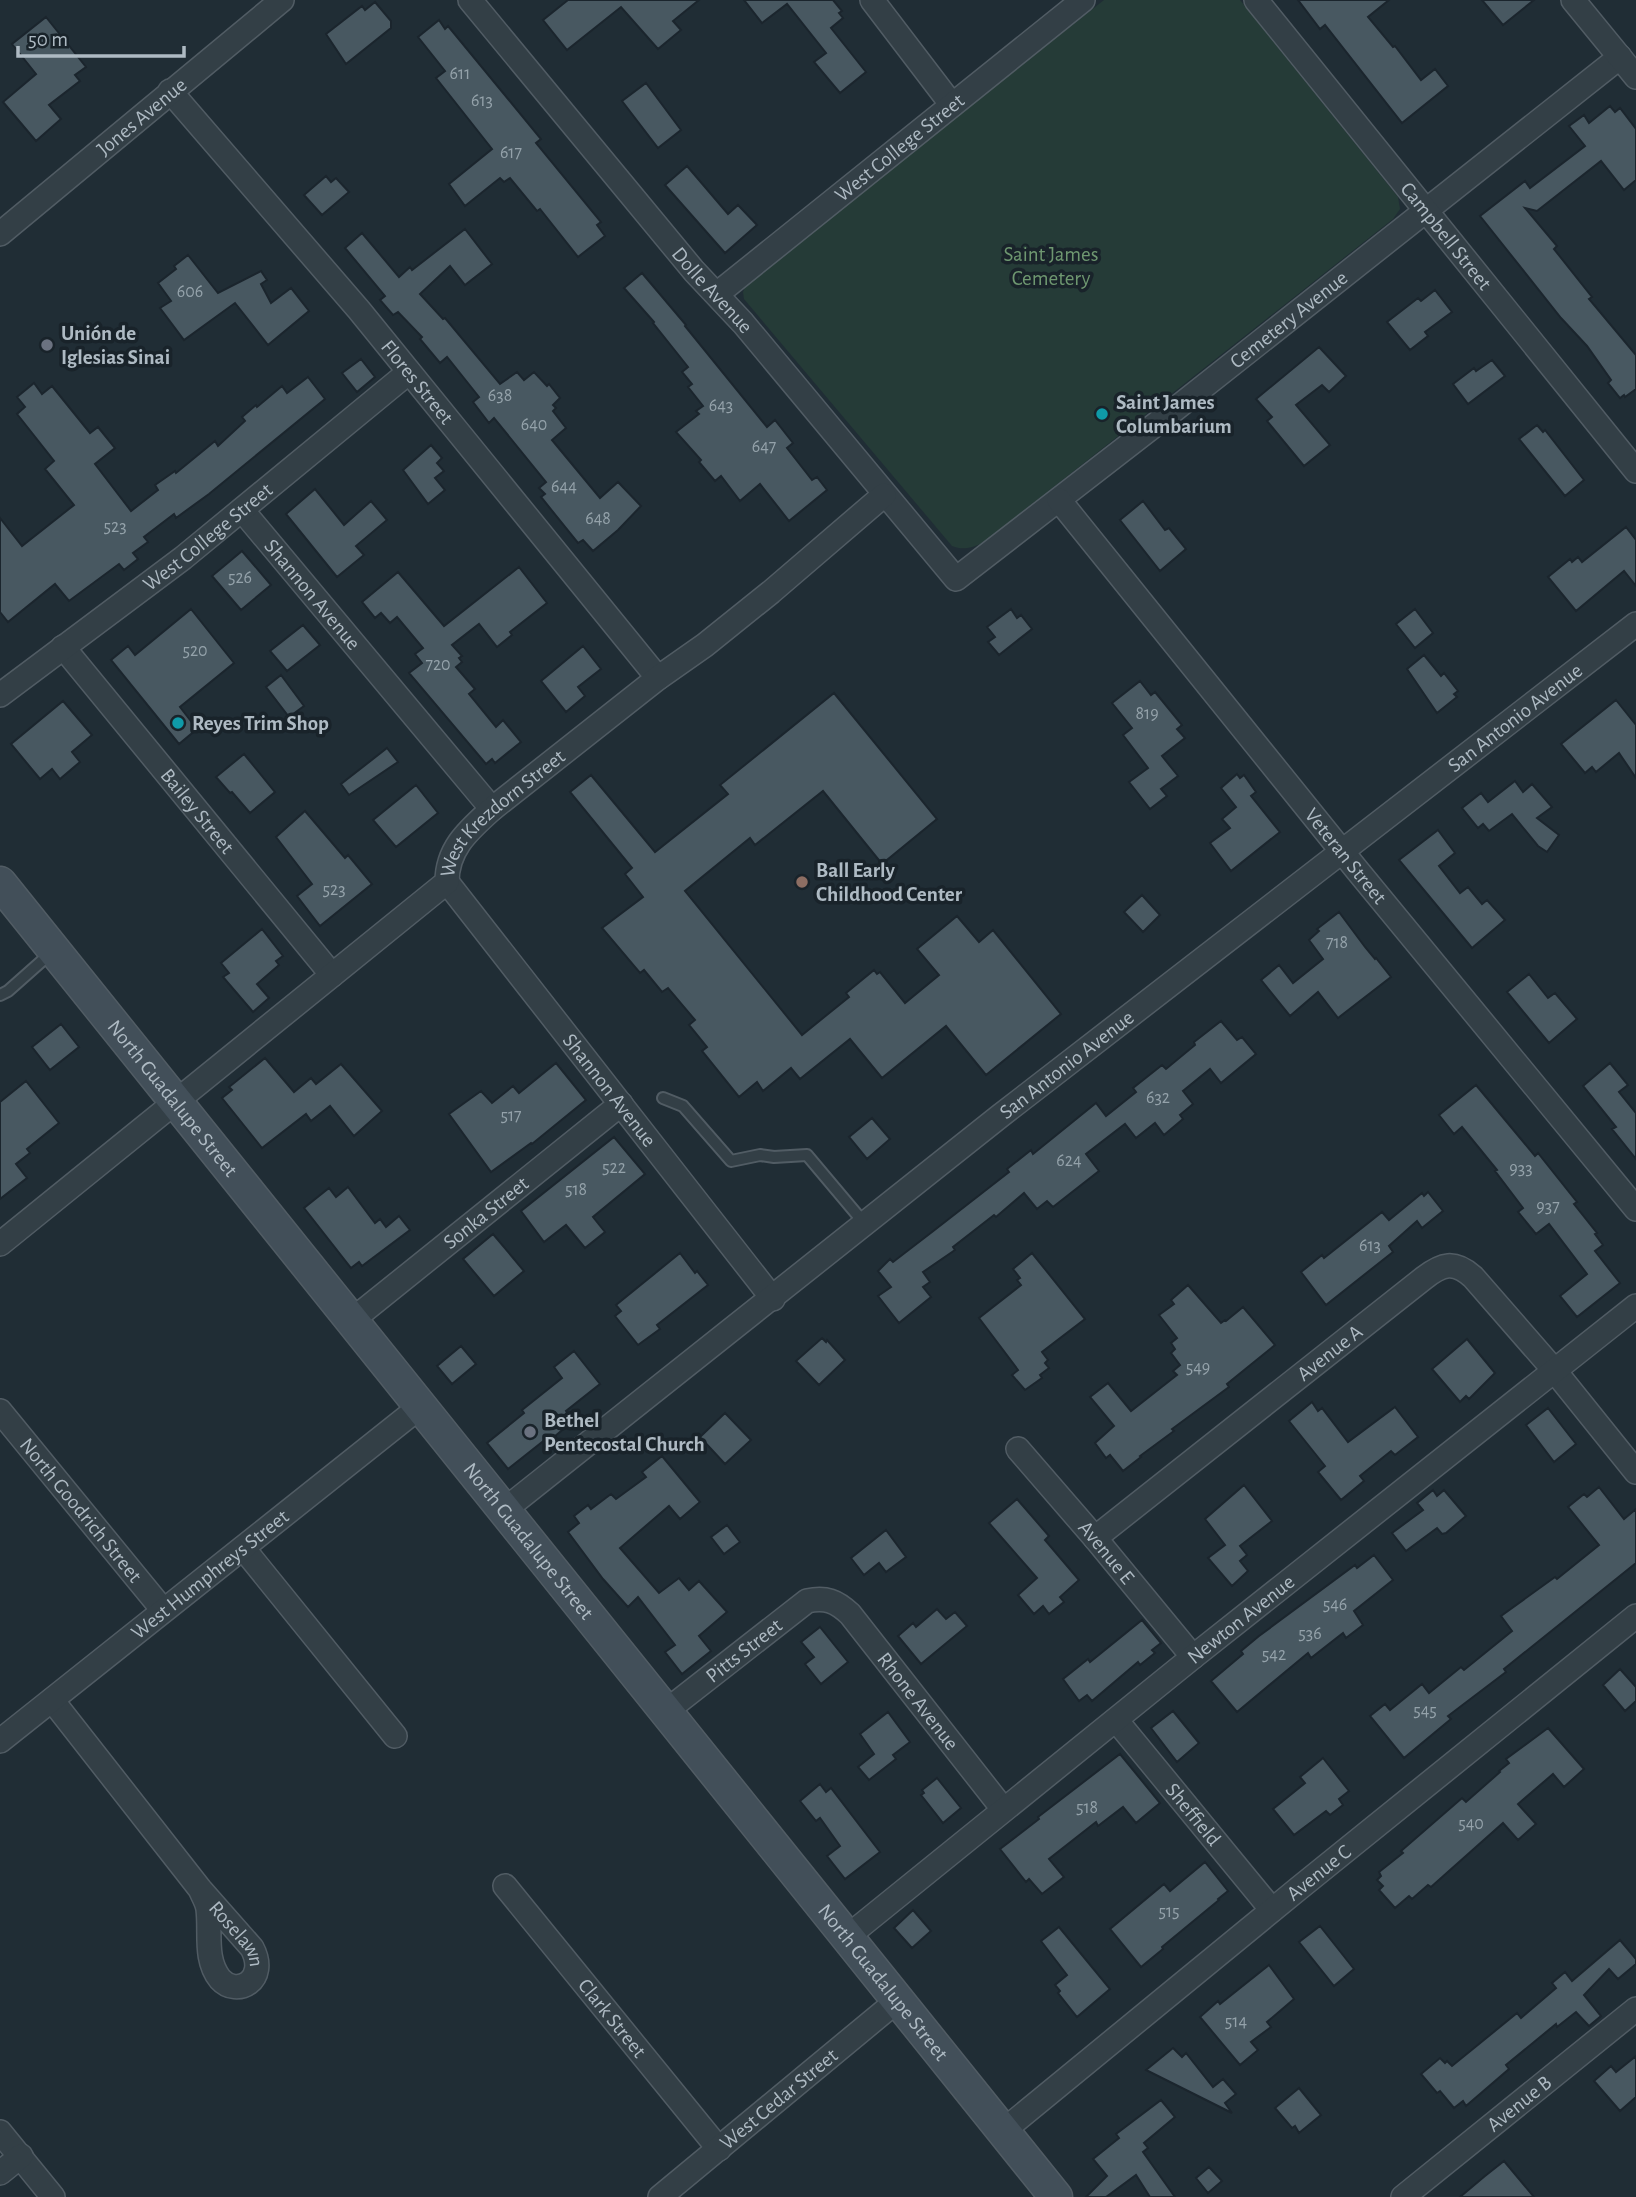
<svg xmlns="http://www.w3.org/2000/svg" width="1636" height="2197" font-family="'Alegreya Sans',sans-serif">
  <rect width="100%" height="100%" fill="#202d35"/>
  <path fill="#253b37" d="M1104 0H1240L1398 197 1400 209 1393 219 984 542C974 547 964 551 952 546L744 299 743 292 748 281Z"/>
  <path fill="#485861" stroke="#1b252d" stroke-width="2" d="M568 0H699L673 21 681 30 658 49 621 7 567 50 543 20Z
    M744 0H833L842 11 839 13 843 18 831 28 866 72 840 93 814 62 826 53 787 4 762 23Z
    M1298 0H1389L1368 17 1393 47 1395 46 1421 80 1435 69 1448 86 1402 123 1325 25 1320 29Z
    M1482 0H1534L1503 25Z
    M375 2 391 21V28L346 64 326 34 362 6 365 10Z
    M46 17 86 67 75 75 80 81 49 105 61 119 36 141 3 102 36 74 12 44Z
    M439 20 445 29 448 26 541 139 536 143 601 222 597 225 605 236 578 257 540 209 537 211 510 178 504 182 500 178 465 206 449 184 492 149 436 78 445 71 418 37Z
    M646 83 681 130 658 148 622 101Z
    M1610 106 1615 112 1620 108 1636 129V180L1624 190 1601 161 1537 211 1525 208 1557 246 1554 249 1592 297 1589 299 1636 355V389L1625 397 1624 395 1620 398 1608 383 1611 380 1587 346 1561 318 1480 216 1525 181 1530 188 1585 146 1569 126 1584 115 1589 123Z
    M687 166 728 214 738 205 757 225 725 253 665 185Z
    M326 176 331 182 336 178 349 192 322 215 304 195Z
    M465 229 492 264 465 285 450 266 420 294 443 319 445 318 500 384 517 372 524 380 534 372 547 386 549 384 560 398 553 405 556 408 553 411 566 428 552 440 600 498 618 482 641 506 618 530 593 551 583 540 578 543 541 497 545 494 539 488 546 482 494 418 489 423 473 402 479 397 447 357 440 363 420 339 422 337 398 312 393 315 380 300 385 296 345 248 362 233 399 277 410 267 412 270Z
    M188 255 218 293 261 271 267 280 261 284 271 303 291 288 309 311 268 345 235 303 184 340 160 308 171 301 158 283 176 269 174 266Z
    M642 273 686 325 685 326 767 427 775 420 793 443 787 448 812 480 817 477 827 490 789 521 760 484 740 501 721 476 715 481 699 462 701 460 676 432 699 414 696 411 703 406 688 387 692 384 682 372 688 367 653 323 654 322 624 288Z
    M1435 290 1452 312 1425 332 1428 336 1410 350 1387 322 1418 298 1421 301Z
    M1319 347 1346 376 1329 392 1322 385 1296 405 1330 445 1304 466 1267 421 1272 417 1256 399Z
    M361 359 375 377 357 392 342 373Z
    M1492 360 1505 376 1468 404 1453 384 1474 368 1476 371Z
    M308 377 325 399 209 494 176 518 174 514 144 537 148 542 133 553 138 559 124 570 119 564 69 601 55 584 8 622 0 612V518L22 546 74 505 45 469 54 461 17 414 25 407 17 397 34 383 42 394 52 386 90 433 98 427 115 448 95 464 131 511 158 490 155 485 175 471 176 473 215 441 218 446 245 421 242 417 256 405 257 407 282 386 287 393Z
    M1537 425 1543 432 1545 430 1584 480 1565 496 1519 439Z
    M431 445 442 458 437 463 444 471 435 478 445 490 428 504 403 470Z
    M315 489 344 525 371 501 387 520 356 546 364 555 337 577 286 514Z
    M1143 501 1165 530 1169 528 1186 549 1160 571 1120 520Z
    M1626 527 1636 540V586L1624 571 1576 611 1548 577 1570 559 1572 562 1578 557 1582 562Z
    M242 551 271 585 241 610 212 576Z
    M519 567 547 603 510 632 512 635 497 647 479 624 452 645 462 656 459 658 462 662 456 667 475 689 469 694 496 727 503 720 521 742 495 763 492 759 486 764 409 673 422 663 415 654 423 648 397 617 390 623 381 613 375 618 362 602 398 572 444 626Z
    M191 609 234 663 180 707 197 729 179 744 111 660 128 646 135 655Z
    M1011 609 1017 618 1021 615 1032 629 999 655 988 642 995 637 987 627Z
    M1415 609 1433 633 1415 648 1396 624Z
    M303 625 320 645 287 671 270 651Z
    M583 646 601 669 578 687 585 696 566 712 541 681Z
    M1424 655 1441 676 1444 673 1458 691 1454 694 1457 697 1437 713 1407 669Z
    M281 675 304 706 289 717 266 687Z
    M1140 681 1151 695 1155 692 1182 725 1177 729 1185 738 1162 756 1178 776 1161 789 1167 796 1150 809 1129 782 1148 768 1123 735 1132 728 1112 703Z
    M834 693 937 819 882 864 823 791 755 845 750 838 685 891 802 1035 849 997 846 993 874 970 877 974 880 972 905 1003 939 975 917 949 957 916 979 942 993 930 1061 1014 986 1075 946 1026 882 1078 850 1039 800 1079 791 1068 763 1091 757 1082 739 1097 702 1051 707 1047 689 1025 695 1020 668 988 662 992 644 970 640 973 602 928 643 897 625 874 632 868 570 792 591 775 655 852 728 794 720 785Z
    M1616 700 1636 725V778L1619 753 1596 772 1592 767 1585 773 1561 744Z
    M63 701 92 735 72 752 80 762 60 779 52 769 40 779 11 744Z
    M387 748 398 762 349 795 341 784Z
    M244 754 275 792 250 813 232 792 230 793 216 777Z
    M1237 774 1240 778 1244 775 1256 792 1251 796 1280 832 1231 871 1210 843 1230 828 1222 819 1236 807 1221 788Z
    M1515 781 1523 792 1532 784 1552 807 1537 818 1559 835 1547 852 1538 846 1512 814 1489 831 1483 824 1478 828 1462 808 1481 793 1488 802Z
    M416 785 438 813 396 847 373 820Z
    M305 811 345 858 348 855 372 884 320 926 297 896 312 884 276 837Z
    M1438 830 1455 853 1439 866 1460 893 1468 887 1482 904 1487 900 1505 920 1472 948 1399 860Z
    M1142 895 1160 915 1143 932 1124 912Z
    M1339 912 1365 947 1375 959 1376 958 1391 977 1338 1018 1318 992 1290 1016 1261 980 1279 965 1293 983 1323 959 1309 940 1319 931 1317 929Z
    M262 929 283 956 276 961 279 965 257 984 269 998 253 1012 223 977 229 973 221 963Z
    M1529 974 1548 998 1555 993 1577 1019 1549 1043 1507 992Z
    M1221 1021 1237 1040 1242 1037 1256 1054 1221 1083 1210 1069 1183 1091 1193 1104 1180 1115 1183 1119 1164 1135 1155 1123 1136 1138 1125 1124 1086 1154 1099 1171 1053 1207 1047 1201 1037 1209 1024 1193 996 1217 994 1215 953 1247 955 1250 923 1272 930 1282 923 1287 931 1297 899 1323 878 1296 891 1287 878 1271 890 1259 893 1262 932 1232 1009 1172 1007 1169 1031 1150 1033 1154 1096 1103 1106 1116 1136 1092 1133 1088 1162 1065 1166 1069 1195 1045 1194 1042Z
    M61 1024 79 1047 50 1070 32 1047Z
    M265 1058 294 1092 311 1078 316 1084 341 1064 382 1111 354 1136 330 1106 311 1121 306 1114 262 1148 222 1098 232 1090 229 1087Z
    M556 1063 586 1100 532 1144 531 1143 491 1172 449 1114 481 1091 492 1103 513 1086 519 1093Z
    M1610 1063 1628 1085 1619 1092 1636 1113V1159L1612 1129 1616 1127 1583 1086Z
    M26 1081 59 1123 27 1149 30 1153 16 1164 27 1178 0 1199V1102Z
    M1476 1085 1535 1156 1538 1153 1577 1202 1574 1204 1597 1233 1595 1234 1603 1245 1595 1251 1620 1283 1577 1317 1560 1296 1587 1274 1549 1224 1536 1234 1518 1212 1523 1208 1495 1171 1497 1170 1462 1127 1454 1134 1439 1115Z
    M872 1118 890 1139 867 1159 849 1137Z
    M614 1137 645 1174 593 1217 605 1232 585 1248 566 1225 544 1242 521 1211Z
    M348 1187 375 1223 380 1219 386 1227 399 1216 410 1230 362 1266 359 1262 351 1268 304 1208 329 1188 336 1197Z
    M1428 1192 1443 1211 1422 1228 1417 1221 1389 1246 1393 1252 1326 1305 1301 1272 1322 1255 1324 1258 1382 1212 1389 1220 1422 1193 1424 1196Z
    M493 1234 524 1271 494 1296 463 1259Z
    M680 1253 695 1273 697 1271 708 1285 657 1325 660 1329 638 1345 615 1316 621 1311 616 1305Z
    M1032 1253 1085 1319 1042 1352 1048 1360 1045 1363 1049 1368 1040 1375 1042 1378 1025 1390 1012 1375 1018 1370 979 1318 1021 1285 1017 1280 1020 1278 1013 1269Z
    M1188 1285 1221 1323 1225 1320 1226 1321 1243 1307 1275 1345 1227 1384 1229 1387 1172 1429 1174 1431 1140 1456 1141 1457 1123 1471 1110 1455 1106 1458 1095 1443 1114 1426 1090 1397 1108 1383 1131 1411 1177 1375 1173 1371 1180 1365 1171 1353 1175 1349 1171 1343 1177 1338 1159 1315 1174 1304 1171 1300Z
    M822 1338 826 1342 827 1340 845 1360 819 1385 796 1361Z
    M1467 1339 1495 1373 1469 1399 1466 1396 1460 1402 1432 1369Z
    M461 1346 476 1364 452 1384 437 1366Z
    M574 1351 600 1384 566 1411 573 1421 548 1442 546 1439 508 1469 487 1443 524 1413 522 1410 562 1378 554 1367Z
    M1312 1402 1318 1411 1322 1408 1348 1442 1395 1407 1418 1437 1395 1455 1391 1451 1360 1476 1364 1481 1341 1500 1318 1472 1325 1466 1289 1421Z
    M1548 1408 1576 1444 1554 1462 1526 1425Z
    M725 1413 751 1440 725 1464 700 1437Z
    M662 1456 700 1502 680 1519 669 1506 620 1548 659 1593 679 1578 689 1590 699 1581 727 1612 699 1636 711 1651 682 1674 665 1652 675 1645 638 1597 628 1607 603 1579 568 1532 579 1523 574 1516 588 1505 591 1509 611 1494 616 1499 646 1477 642 1472Z
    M1244 1485 1272 1521 1240 1546 1247 1555 1240 1561 1248 1571 1232 1586 1208 1558 1225 1545 1205 1519Z
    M1599 1487 1624 1519 1636 1509V1563L1504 1669 1506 1672 1448 1716 1451 1719 1404 1758 1370 1716 1385 1704 1390 1710 1422 1684 1429 1693 1461 1667 1464 1670 1512 1631 1501 1616 1555 1577 1557 1579 1599 1545 1568 1507 1584 1494 1587 1497Z
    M1433 1490 1437 1496 1444 1490 1466 1516 1446 1533 1442 1534 1437 1528 1406 1551 1392 1533 1423 1510 1417 1503Z
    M1017 1499 1049 1536 1045 1540 1079 1580 1060 1597 1064 1602 1049 1614 1043 1606 1034 1614 1018 1595 1037 1578 989 1523Z
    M727 1525 740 1542 724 1554 711 1537Z
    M886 1530 906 1557 886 1572 879 1563 864 1575 851 1558Z
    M1374 1555 1393 1580 1354 1611 1363 1625 1346 1638 1343 1633 1311 1658 1308 1653 1237 1712 1211 1681 1243 1654 1241 1651 1259 1636 1355 1565 1357 1568Z
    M937 1609 946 1619 955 1612 967 1626 921 1664 898 1636 913 1623 916 1627Z
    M1142 1620 1161 1643 1152 1650 1155 1653 1140 1665 1138 1662 1092 1701 1087 1695 1079 1701 1063 1679 1088 1659 1090 1662Z
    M820 1627 848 1662 821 1684 805 1664 814 1657 801 1642Z
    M1620 1669 1636 1687V1701L1625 1711 1603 1685Z
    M1173 1711 1199 1743 1177 1762 1151 1728Z
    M888 1712 910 1742 893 1755 896 1759 869 1780 858 1767 874 1754 860 1734Z
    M1548 1728 1584 1769 1564 1787 1553 1774 1518 1804 1536 1824 1518 1840 1503 1823 1431 1887 1428 1885 1412 1899 1409 1896 1395 1908 1379 1890 1383 1886 1377 1880 1381 1876 1379 1872 1403 1853 1401 1851 1462 1798 1466 1802 1500 1772 1499 1771 1509 1763 1506 1759Z
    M1120 1754 1160 1803 1136 1823 1123 1807 1098 1826 1096 1822 1049 1859 1064 1877 1042 1894 1029 1879 1026 1882 1000 1849 1039 1819 1038 1817Z
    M1323 1758 1349 1791 1339 1799 1343 1805 1330 1815 1326 1811 1294 1835 1273 1809 1305 1783 1300 1777Z
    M937 1778 961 1808 943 1823 921 1795 924 1793 922 1790Z
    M820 1784 826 1792 831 1788 880 1852 845 1879 827 1856 840 1846 820 1818 816 1821 800 1801Z
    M1205 1862 1228 1891 1218 1899 1219 1900 1162 1947 1163 1949 1141 1967 1110 1929 1164 1884 1170 1891Z
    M913 1910 931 1931 912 1948 894 1928Z
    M1320 1926 1354 1969 1334 1986 1299 1942Z
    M1059 1927 1110 1989 1077 2017 1058 1993 1060 1991 1055 1985 1067 1975 1041 1941Z
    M1620 1940 1636 1959V1964L1618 1979 1609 1969 1584 1995 1601 2016 1589 2026 1576 2012 1557 2027 1556 2024 1506 2065 1509 2069 1466 2106 1463 2101 1454 2108 1440 2091 1437 2093 1421 2074 1440 2058 1445 2063 1447 2061 1452 2066 1517 2013 1521 2018 1556 1988 1552 1983 1565 1972 1572 1981Z
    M1269 1965 1294 1999 1267 2022 1271 2027 1251 2042 1258 2050 1240 2065 1200 2017 1218 2001 1220 2004Z
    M1173 2048 1182 2057 1186 2053 1213 2087 1223 2079 1236 2094 1225 2103 1232 2113 1146 2070Z
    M1636 2056V2097L1620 2111 1594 2081 1611 2066 1616 2072Z
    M1299 2088 1321 2115 1299 2133 1295 2126 1292 2128 1275 2108Z
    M1161 2100 1175 2117 1144 2143 1148 2148 1143 2152 1175 2197H1150L1136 2175 1106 2197H1086L1107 2176 1093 2159 1119 2138 1116 2134Z
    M1504 2161 1534 2197H1460L1485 2176Z
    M1209 2167 1222 2181 1208 2193 1196 2178Z"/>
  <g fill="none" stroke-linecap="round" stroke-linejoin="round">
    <g stroke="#515c64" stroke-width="14">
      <path id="lane" d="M0 995 8 991 52 952
        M663 1098 683 1106 731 1161 760 1155 774 1157 807 1155 865 1224"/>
    </g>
    <g stroke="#515c64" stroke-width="26">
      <g id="street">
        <path id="s1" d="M470 0 694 271 743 323 956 579 1169 414 1620 57"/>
        <path d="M872 0 952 105"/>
        <path id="s2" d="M1256 0 1636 471"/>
        <path d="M1573 0 1636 77"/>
        <path id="s3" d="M170 91 359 310 658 678"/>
        <path id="s4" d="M0 234 282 0"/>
        <path id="s5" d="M717 294 1083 0"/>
        <path id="s6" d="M1059 500 1357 870 1636 1209"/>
        <path id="s7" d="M242 510 492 809"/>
        <path id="s8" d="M63 647 332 975"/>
        <path id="s9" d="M0 695 183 558 409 372"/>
        <path id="s10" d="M447 882 773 1299"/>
        <path id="s11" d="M0 1244 447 882C447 848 469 830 492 809L658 678 705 645 771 592 884 495"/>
        <path id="s12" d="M351 1321 621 1104"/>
        <path id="s13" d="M0 1411 163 1610"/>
        <path id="s14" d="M1018 1449 1095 1538 1193 1657"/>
        <path id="s15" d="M503 1511 1000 1116 1636 624"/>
        <path id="s16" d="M1095 1538 1424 1278C1442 1264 1454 1260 1473 1277L1554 1370 1636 1472"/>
        <path d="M243 1548 395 1736"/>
        <path id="s17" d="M52 1700 200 1889 252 1948C269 1980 237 1998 220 1979 204 1959 211 1932 208 1909 207 1902 203 1896 200 1889"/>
        <path id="s18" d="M665 1712 807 1601C826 1597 836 1601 850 1614L1003 1809"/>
        <path id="s19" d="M1116 1720 1272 1910"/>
        <path id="s20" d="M0 1741 421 1406"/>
        <path id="s21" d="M505 1886 719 2149"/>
        <path id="s22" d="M847 1937 1193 1657 1636 1306"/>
        <path id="s23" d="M1003 2131 1298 1889 1636 1616"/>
        <path d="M0 2132 53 2197"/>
        <path d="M0 2173 21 2156"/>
        <path id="s24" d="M660 2197 898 2000"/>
        <path id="s25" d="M1403 2197 1636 2009"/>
      </g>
    </g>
    <g stroke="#515c64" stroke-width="35">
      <g id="secondary">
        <path id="s26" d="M0 883 1056 2197"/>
      </g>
    </g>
    <use href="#lane" stroke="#333f46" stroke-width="10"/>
    <use href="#street" stroke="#333f46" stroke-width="23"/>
    <use href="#secondary" stroke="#424f59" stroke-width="32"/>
  </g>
  <g fill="#6b7280" stroke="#19232a" stroke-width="2.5">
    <circle cx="47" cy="345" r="7"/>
    <circle cx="530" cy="1432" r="7"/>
  </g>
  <g fill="#0f9aa8" stroke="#19232a" stroke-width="2.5">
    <circle cx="1102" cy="414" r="7"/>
    <circle cx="178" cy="723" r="7"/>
  </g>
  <circle fill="#8d6e63" stroke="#19232a" stroke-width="2.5" cx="802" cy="882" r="7"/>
  <g text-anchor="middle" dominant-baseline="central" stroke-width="7" stroke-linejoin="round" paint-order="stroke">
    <g font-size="18" fill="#94a2aa">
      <text x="460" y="74">611</text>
      <text x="482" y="101">613</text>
      <text x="511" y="153">617</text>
      <text x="190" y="292">606</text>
      <text x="500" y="396">638</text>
      <text x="721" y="406">643</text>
      <text x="534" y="425">640</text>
      <text x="764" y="447">647</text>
      <text x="564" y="487">644</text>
      <text x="598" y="519">648</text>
      <text x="115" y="527">523</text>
      <text x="240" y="578">526</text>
      <text x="195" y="651">520</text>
      <text x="438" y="665">720</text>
      <text x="1147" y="714">819</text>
      <text x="334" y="890">523</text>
      <text x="1337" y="943">718</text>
      <text x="1158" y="1098">632</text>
      <text x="511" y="1116">517</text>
      <text x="1069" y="1161">624</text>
      <text x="614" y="1168">522</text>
      <text x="1521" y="1169">933</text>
      <text x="576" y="1190">518</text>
      <text x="1548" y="1207">937</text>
      <text x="1370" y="1246">613</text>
      <text x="1198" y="1368">549</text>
      <text x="1335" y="1605">546</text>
      <text x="1310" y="1634">536</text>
      <text x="1274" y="1655">542</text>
      <text x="1425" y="1711">545</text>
      <text x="1087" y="1808">518</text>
      <text x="1471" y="1824">540</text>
      <text x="1169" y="1912">515</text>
      <text x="1236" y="2022">514</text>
    </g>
    <g font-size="21" fill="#aebac3" stroke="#19232a">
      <text stroke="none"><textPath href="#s4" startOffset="184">Jones Avenue</textPath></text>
      <text stroke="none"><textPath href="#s5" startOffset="234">West College Street</textPath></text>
      <text stroke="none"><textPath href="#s2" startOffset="303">Campbell Street</textPath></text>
      <text stroke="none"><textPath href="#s1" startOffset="378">Dolle Avenue</textPath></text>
      <text stroke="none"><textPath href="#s1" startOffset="1178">Cemetery Avenue</textPath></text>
      <text stroke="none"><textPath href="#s3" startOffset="382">Flores Street</textPath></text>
      <text stroke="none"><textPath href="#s9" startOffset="261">West College Street</textPath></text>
      <text stroke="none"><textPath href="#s7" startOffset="110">Shannon Avenue</textPath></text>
      <text stroke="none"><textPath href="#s15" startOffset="1286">San Antonio Avenue</textPath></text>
      <text stroke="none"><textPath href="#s8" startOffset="212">Bailey Street</textPath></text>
      <text stroke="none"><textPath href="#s11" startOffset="667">West Krezdorn Street</textPath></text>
      <text stroke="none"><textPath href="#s6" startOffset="457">Veteran Street</textPath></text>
      <text stroke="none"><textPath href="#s15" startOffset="719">San Antonio Avenue</textPath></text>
      <text stroke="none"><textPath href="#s10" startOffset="264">Shannon Avenue</textPath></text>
      <text stroke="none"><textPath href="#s26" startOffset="276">North Guadalupe Street</textPath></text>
      <text stroke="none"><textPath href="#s12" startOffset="173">Sonka Street</textPath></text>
      <text stroke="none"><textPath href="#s16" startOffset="299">Avenue A</textPath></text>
      <text stroke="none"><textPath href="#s13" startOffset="128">North Goodrich Street</textPath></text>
      <text stroke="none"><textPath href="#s26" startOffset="844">North Guadalupe Street</textPath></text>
      <text stroke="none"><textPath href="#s14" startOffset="136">Avenue E</textPath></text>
      <text stroke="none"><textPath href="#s20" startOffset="268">West Humphreys Street</textPath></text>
      <text stroke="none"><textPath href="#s22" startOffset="506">Newton Avenue</textPath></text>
      <text stroke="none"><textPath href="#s18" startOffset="100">Pitts Street</textPath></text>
      <text stroke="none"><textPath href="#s18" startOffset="338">Rhone Avenue</textPath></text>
      <text stroke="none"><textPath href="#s19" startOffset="122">Sheffield</textPath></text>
      <text stroke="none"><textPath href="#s23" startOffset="408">Avenue C</textPath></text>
      <text stroke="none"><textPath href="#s17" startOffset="299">Roselawn</textPath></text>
      <text stroke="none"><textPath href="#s26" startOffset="1410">North Guadalupe Street</textPath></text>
      <text stroke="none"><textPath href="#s21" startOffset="170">Clark Street</textPath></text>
      <text stroke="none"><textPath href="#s24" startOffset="154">West Cedar Street</textPath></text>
      <text stroke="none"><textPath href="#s25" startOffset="149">Avenue B</textPath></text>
    </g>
    <g font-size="21" fill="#6e9770" stroke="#19232a">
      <text x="1051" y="254">Saint James<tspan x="1051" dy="24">Cemetery</tspan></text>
    </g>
    <g font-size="21" font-weight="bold" fill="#aebac3" stroke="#19232a" text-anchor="start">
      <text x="61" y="333">Unión de<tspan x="61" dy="24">Iglesias Sinai</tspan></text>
      <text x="1116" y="402">Saint James<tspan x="1116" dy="24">Columbarium</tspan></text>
      <text x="192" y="723">Reyes Trim Shop</text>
      <text x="816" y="870">Ball Early<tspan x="816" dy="24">Childhood Center</tspan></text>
      <text x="544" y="1420">Bethel<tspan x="544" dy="24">Pentecostal Church</tspan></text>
    </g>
  </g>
  <path d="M18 46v10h166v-10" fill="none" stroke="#aebac3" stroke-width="3.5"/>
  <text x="28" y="46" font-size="21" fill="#aebac3" stroke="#19232a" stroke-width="5" paint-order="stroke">50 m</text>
</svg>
